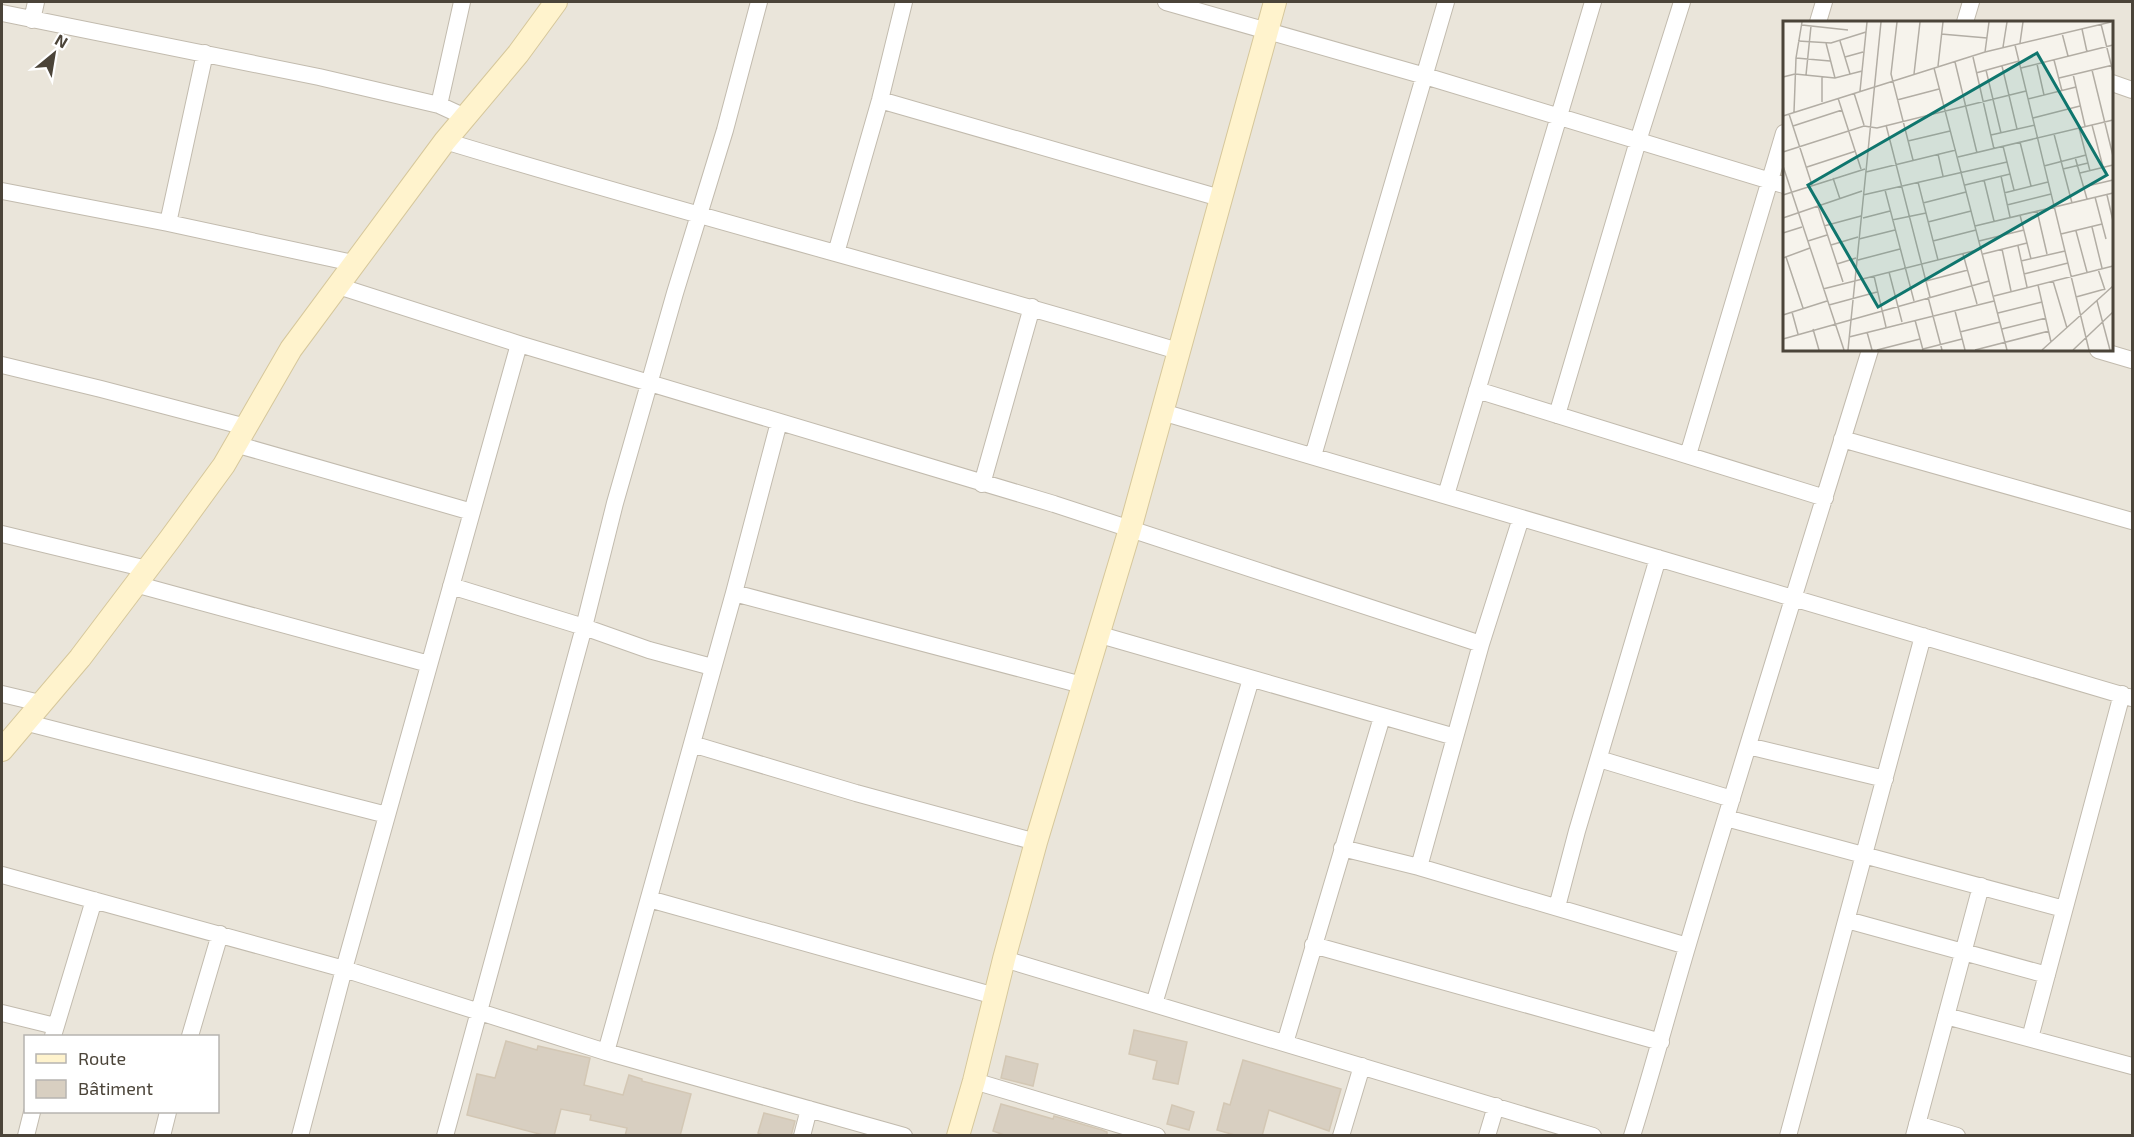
<svg xmlns="http://www.w3.org/2000/svg" width="2134" height="1137" font-family="'Exo 2',sans-serif">
  <rect width="100%" height="100%" fill="#f6f3ec"/>
  <path fill="#eae5da" fill-rule="evenodd" d="M2 2H2132V1135H2ZM1784 22H2112V350H1784ZM26 1036H218V1112H26Z"/>
  <path fill="#d8cfc1" stroke="#d3c7b4" stroke-width="1.5" d="M1134 1030 1187 1042 1178 1084 1153 1079 1157 1061 1129 1054Z
    M506 1041 537 1050 538 1046 590 1058 584 1085 623 1095 629 1075 642 1079V1081L691 1094 680 1136H625L627 1128 590 1120 591 1115 561 1109 554 1136H547L467 1115 477 1074 495 1078Z
    M1006 1056 1038 1064 1033 1086 1001 1078Z
    M1243 1060 1341 1089 1329 1131 1269 1110 1262 1136H1238L1217 1130 1224 1103 1230 1105Z
    M1001 1104 1053 1119 1054 1116 1102 1130 1107 1132V1136H1007L993 1131Z
    M1172 1105 1194 1112 1189 1130 1167 1124Z
    M764 1113 795 1121 791 1136H766L758 1133Z"/>
  <g fill="none" stroke-linecap="round" stroke-linejoin="round">
    <g stroke="#c2bbae" stroke-width="18">
      <path id="street" d="M1166 2 1425 76 1784 185
        M2 13 319 77 439 105 465 117
        M32 20 36 2
        M1818 22 1824 2
        M1965 22 1971 2
        M2112 83 2132 90
        M880 100 1220 198
        M439 105 462 2
        M445 141C688 215 935 278 1178 351
        M2 191 168 223 353 263
        M168 223 205 53
        M836 253 880 100 904 2
        M338 286 519 344 1054 504 1481 644
        M2098 350 2132 360
        M2 365 101 389 246 427
        M1477 390 1825 498
        M1162 412 2132 698
        M1557 415 1638 141 1682 2
        M1842 439 2132 521
        M235 444 472 512
        M1688 455 1784 133
        M1313 456 1446 2
        M982 484 1032 307
        M1446 495 1593 2
        M2 534 147 569
        M135 584 429 664
        M451 586 584 627 649 650 712 667
        M734 593 1082 685
        M1097 634 1455 737
        M2 694 40 703
        M24 722 387 815
        M692 744 856 793 1036 842
        M1748 746 1885 779
        M1599 759 1732 799
        M1726 818 2064 909
        M1342 848 1419 867 1687 946
        M1419 867 1481 644 1521 518
        M2 875 344 969 606 1052 904 1136
        M649 899 995 996
        M1557 907 1577 831 1658 558
        M1847 920 2047 975
        M1313 945 1661 1042
        M1004 959 1593 1136
        M1154 1004 1251 679
        M2 1013 55 1026
        M1946 1016 2132 1066
        M53 1036 94 900
        M190 1036 220 934
        M2030 1038 2122 694
        M1285 1043 1382 717
        M606 1052 734 593 779 422
        M974 1081 1157 1136
        M1917 1124 1957 1136
        M26 1136 32 1112
        M162 1136 168 1112
        M300 1136 344 969 519 344
        M445 1136 584 627 615 503 675 293 725 130 759 2
        M802 1136 809 1109
        M1341 1136 1362 1066
        M1487 1136 1496 1106
        M1632 1136C1652 1072 1669 1008 1688 944 1747 745 1809 548 1870 350
        M1788 1136 1923 636
        M1914 1136 1981 886"/>
    </g>
    <g stroke="#d6c79b" stroke-width="24">
      <path id="secondary" d="M2 750 80 658 170 539 224 465 291 349 445 141 518 54 556 2
        M958 1136 974 1081 1004 959 1036 842 1130 529 1275 2"/>
    </g>
    <use href="#street" stroke="#fff" stroke-width="16"/>
    <use href="#secondary" stroke="#fff3cd" stroke-width="22"/>
  </g>
  <g transform="translate(1783 21)">
    <rect width="330" height="330" fill="#f6f3ec"/>
    <path fill="none" stroke="#b2ada4" stroke-width="1.5" d="M114 1 108 53 130 139M318 3 330 51M19 4 65 9M299 8 304 31M279 12 285 35M158 13 204 17M15 20 48 22 83 11M57 20 67 53M43 22 52 57M237 22 240 1M232 24 306 329M220 26 224 1M202 31 206 1M62 36 80 31M190 36 211 128M13 37 47 40M271 39 279 70M172 41 194 132M254 43 261 74M155 45 160 1M219 45 234 108M151 47 224 329M238 47 330 24M203 49 218 112M309 49 330 135M193 52 236 40M131 53 137 1M290 53 302 105M23 54 28 5M0 56 12 53 52 57 79 50M39 56V81M276 57 330 44M77 70 84 1M71 72 81 104M55 77 78 148M245 78 293 66M114 79 156 68M11 91 13 37 19 1M6 93 29 164M0 95 202 31 328 1M250 97 297 85M103 104 147 276M309 104 320 146M10 105 59 89M296 107 307 150M271 113 289 182M208 114 252 104M125 120 167 110M237 121 248 165M220 125 231 169M0 131 81 105 94 107 243 70M155 133 160 155M175 136 330 99M292 136 304 178M0 145 61 329M261 145 303 134M24 146 73 130M280 148 305 142M83 151 173 129M297 152 330 144M218 155 227 196M50 157 57 178M201 159 211 200M135 161 155 239M182 164 227 153M300 166 330 159M102 169 131 280M221 172 265 161M0 174 82 148M80 174 224 141M324 174 330 200M312 176 323 218M140 182 183 171M224 184 268 173M35 185 60 261M254 190 264 233M237 194 248 238M0 197 79 170M80 197 107 190M109 199 143 192M145 201 188 190M41 205 78 195M192 205 330 172M309 206 319 247M293 210 304 251M0 212 19 206M278 213 319 203M76 218 112 209M25 220 44 214M150 220 193 209M196 220 241 209M48 224 75 216M235 225 244 266M219 228 228 270M180 233 194 283M200 233 244 222M3 236 20 287M0 237 27 227M75 239 117 228M238 240 282 230M54 243 73 237M315 248 322 269M106 251 119 301M241 253 285 242M91 255 103 306M143 260 185 249M270 260 284 307M255 264 268 321M40 268 198 228M211 275 330 245M145 276 159 329M293 276 322 268M314 280 327 329M46 284 94 271M172 290 182 329M9 291 15 313M215 292 259 281M0 294 44 280M132 299 140 329M30 308 36 329M219 308 263 297M84 311 89 329M177 311 217 301M66 316 211 280M0 318 206 260M140 328 179 318M65 329 98 1M94 329 137 318M192 329 266 310M259 329 330 265M290 329 330 291"/>
    <path fill="#0f766e" fill-opacity="0.15" stroke="#0f766e" stroke-width="3" d="M254 32 324 154 95 286 25 164Z"/>
    <rect width="330" height="330" fill="none" stroke="#4b4439" stroke-width="3"/>
  </g>
  <rect width="2134" height="1137" fill="none" stroke="#4b4439" stroke-width="6"/>
  <rect x="24" y="1035" width="195" height="78" fill="#ffffff" stroke="#b7b4b0" stroke-width="1.5"/>
  <rect x="36" y="1054" width="30" height="9" fill="#fff3cd" stroke="#b7b4b0" stroke-width="1.5"/>
  <text x="78" y="1065" font-size="18" fill="#4b4439">Route</text>
  <rect x="36" y="1080" width="30" height="18" fill="#d8cfc1" stroke="#b7b4b0" stroke-width="1.5"/>
  <text x="78" y="1095" font-size="18" fill="#4b4439">Bâtiment</text>
  <g transform="translate(54 54) rotate(30)" stroke="#ffffff" stroke-width="4.5" paint-order="stroke">
  <path d="M0-4.5L10 22L0 15L-10 22Z" fill="#4b4439"/>
  <text y="-9" font-size="16" font-weight="bold" text-anchor="middle" fill="#4b4439">N</text>
  </g>
</svg>
